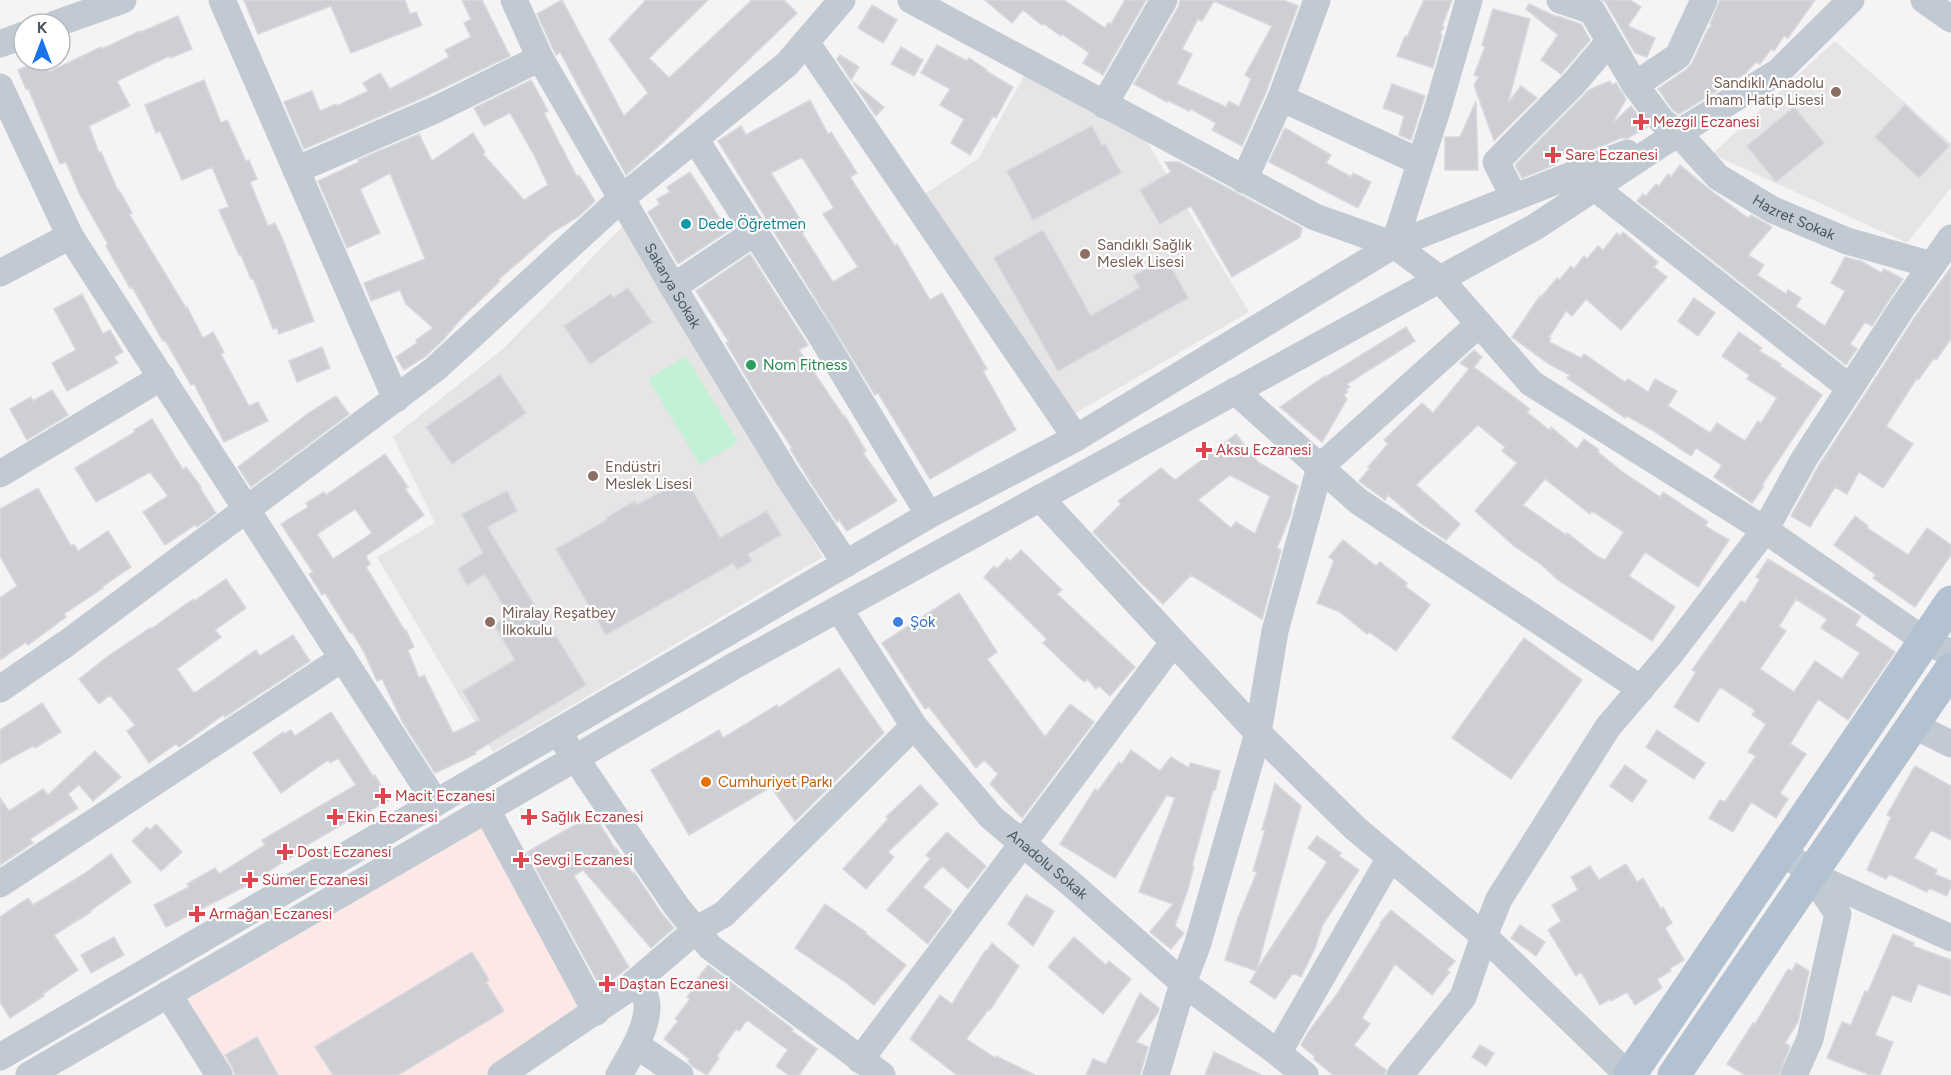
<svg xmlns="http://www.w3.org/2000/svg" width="1951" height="1075" font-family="Figtree,sans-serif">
  <rect width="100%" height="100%" fill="#f5f3f3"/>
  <path fill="#e6e4e5" d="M1835 41 1951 143V188L1907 243 1712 154Z
    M1028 69 1137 125 1249 312 1062 421 920 197 978 159Z
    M623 226 702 353 823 557 493 752 377 557 435 523 393 437 504 348Z"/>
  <path fill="#fce8e6" d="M487 810 596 1012 492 1075H219L168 995Z"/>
  <path fill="#c3f1d5" d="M686 356 738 442 700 465 648 379Z"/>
  <path fill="#cdcfd5" stroke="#d7d9de" stroke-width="1.5" fill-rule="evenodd" d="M244 0H405L410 14 416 12 422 25 351 53 331 6 258 34Z
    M462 0H482L510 56 422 98 304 149 284 102 312 91 320 111 336 104 337 106 368 91 363 83 380 73 390 89 424 71 449 57 445 50 471 37 464 23 471 19Z
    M562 0 624 116 648 93 609 39 646 0H708L649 58 669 78 752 0H784L797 13 661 144 626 175 560 52 556 55 554 51 537 14Z
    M985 0H1064L1105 28 1108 23 1111 24 1125 0H1146L1103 75 1083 63 1089 53 1062 34 1061 36 1044 24 1042 25 1023 10 1012 23Z
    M1180 0H1283L1298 6 1266 92 1242 146 1212 130 1216 123 1191 109 1189 111 1167 100V102L1134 84 1178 8ZM1214 1 1272 26 1245 75 1251 79 1239 107 1229 101 1226 107 1177 84 1192 54 1182 49 1198 19 1202 21Z
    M1424 0H1452L1442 26 1444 27 1440 34 1442 35 1433 68 1397 56 1405 36 1407 37Z
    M1602 0H1630L1641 7 1628 26 1655 38 1647 57 1635 53 1606 3Z
    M1720 0H1815L1788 38 1784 36 1774 51 1771 49 1760 64 1756 62 1745 74 1679 114 1673 110 1658 89 1687 69 1692 63 1708 29 1712 25 1710 24Z
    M1529 4 1557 17 1558 16 1581 24 1590 40 1561 74 1541 60 1558 35 1526 9Z
    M872 5 897 20 883 43 858 28Z
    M1493 9 1530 19 1508 103 1521 86 1537 98 1494 141 1474 85 1479 77 1474 75 1485 47 1482 45Z
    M178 16 192 49 170 58 169 56 117 81 130 106 89 126 99 153 101 152 118 191 119 190 132 213 129 214 186 308 187 307 203 338 213 332 224 352 221 354 249 406 258 402 268 421 224 442 194 384 191 385 165 340 163 341 132 287 130 288 106 246 108 244 79 193 66 162 60 164 28 88 26 89 18 70 43 60 49 72 101 47 102 49 140 31 141 32Z
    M937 45 967 61 969 58 987 70 986 71 1013 87 996 118 993 116 970 155 951 143 964 119 940 105 950 89 921 73Z
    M901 47 923 60 914 76 891 64Z
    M840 55 859 67 851 80 837 59Z
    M204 80 221 123 227 120 246 161 249 160 257 179 250 182 268 226 275 223 283 240 314 321 279 334 277 328 273 329 253 278 251 279 241 255H239L219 210 229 207 212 167 182 180 160 131 156 133 145 105Z
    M531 80 548 111 544 113 577 177 579 175 595 201 578 217 553 232 498 280 500 281 459 321 444 339 426 356 404 370 396 357 417 343 416 340 433 328 406 304 400 290 371 301 364 283 425 259 390 173 360 189 380 233 347 248 318 181 359 162 358 160 419 134 432 161 473 133 485 152 483 154 524 200 548 185 534 155 510 113 484 126 474 108Z
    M1610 81 1612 85 1616 83 1626 99 1612 124 1631 106 1647 127 1628 138H1621L1573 158 1565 152 1555 165 1522 178 1515 165 1589 90Z
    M853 82 884 107 876 116Z
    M1392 84 1425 96 1411 140 1399 135 1404 116 1383 108Z
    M810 100 828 134 831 132 857 173 850 177 895 246 897 244 930 300 942 293 987 369 983 371 1016 430 930 479 878 393 875 395 718 141 741 126 746 135ZM802 157 834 208 823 214 858 267 833 282 802 233 807 230 771 173Z
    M1476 101 1478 170H1445V137H1460Z
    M1905 105 1949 146 1919 178 1875 137Z
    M1794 107 1824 143 1776 182 1747 146Z
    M1092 126 1102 146 1105 144 1121 173 1033 220 1007 171Z
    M1285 128 1331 155 1326 163 1351 177 1353 173 1371 182 1358 208 1269 162Z
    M1165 162H1179L1302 228 1300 237 1232 277 1191 206 1160 224 1140 190 1171 172Z
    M1680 165 1710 190 1748 218 1751 215 1772 227 1748 255 1764 265 1757 275 1786 294 1788 290 1801 298 1796 306 1825 326 1845 291 1831 283 1845 257 1861 261 1881 273 1884 269 1903 279 1872 326 1865 322 1850 344 1857 349 1846 365 1637 201 1643 194 1646 196 1656 184 1659 186 1668 174 1671 177Z
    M690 172 728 231 678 264 648 212 660 204 657 199 670 192 667 187Z
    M1043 230 1091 316 1140 288 1133 276 1166 258 1188 298 1058 371 994 258Z
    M1623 232 1658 262 1654 267 1667 277 1621 330 1586 299 1572 316 1566 311 1549 337 1551 338 1549 342 1581 358 1584 354 1625 382 1628 379 1648 392 1655 379 1677 391 1668 406 1710 433 1717 423 1745 441 1758 421 1761 423 1777 398 1747 379 1749 375 1722 356 1739 332 1762 348 1759 351 1781 364 1780 366 1822 395 1762 485 1764 486 1752 503 1714 477 1722 465 1696 448 1691 456 1652 430 1627 416 1625 418 1567 378 1570 375 1549 364 1512 337 1540 296 1541 297 1557 278 1559 280 1571 266 1574 269 1584 256 1587 259 1598 246 1603 250 1617 233 1620 236Z
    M750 254 808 345 799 350 844 417 845 416 866 451 863 453 897 501 847 531 839 520 837 522 813 486 790 449 792 448 757 395 726 343 729 342 696 291Z
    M1951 267V339L1936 360 1934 358 1919 379 1917 378 1886 426 1913 444 1883 488 1859 472 1847 494 1835 487 1810 527 1791 516 1818 467 1915 317Z
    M628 288 652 322 590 364 564 326 611 294 613 298Z
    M82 294 103 334 110 330 123 352 114 357 118 363 67 391 52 363 76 350 54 309Z
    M1694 298 1715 313 1698 336 1678 321Z
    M1406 327 1415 341 1347 384 1350 387 1346 390 1348 392 1344 395 1347 399 1322 442 1280 407 1325 376 1326 377Z
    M322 347 330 368 297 382 289 361Z
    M1474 350 1482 357 1474 367 1530 409 1527 412 1549 430 1551 427 1577 449 1584 439 1599 450 1598 452 1621 471 1660 497 1663 492 1708 522 1705 526 1729 540 1698 587 1645 552 1629 576 1675 607 1652 641 1558 580 1542 565 1514 546 1475 511 1517 463 1502 451 1505 447 1478 425 1416 485 1460 524 1446 540 1420 523 1388 495 1385 500 1359 481 1370 468 1368 467 1388 444 1384 440 1422 403 1433 413 1469 369 1460 363ZM1545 479 1590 514 1592 511 1624 532 1605 560 1598 557 1567 533 1566 535 1523 505Z
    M500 375 526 413 452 464 426 427Z
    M52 390 68 415 27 440 10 409 31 397 33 401Z
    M336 396 349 414 251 487 238 467 310 412Z
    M152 419 183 470 186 467 201 487 200 488 216 513 197 527 195 525 165 545 143 512 168 496 150 472 96 502 75 468 135 432 134 430Z
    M1236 434 1258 462 1298 486 1291 508H1292L1291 514 1277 548 1281 550 1262 619 1191 575 1163 604 1140 582 1093 532 1121 504 1118 501 1161 468 1175 480ZM1230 475 1270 496 1255 534 1236 522 1231 528 1198 500Z
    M385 454 408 487 405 489 424 515 366 556 370 564 366 567 405 631 406 630 414 647 408 650 419 678 424 675 453 733 480 720 463 691 515 660 494 625 509 615 485 574 467 585 458 569 483 553 462 514 507 491 517 511 487 527 554 637 556 636 586 685 475 752 476 754 435 773 403 723 382 679 377 681 364 652 352 632 350 633 325 593 322 595 309 574 313 572 281 524 308 507 306 503 324 492 326 495ZM355 509 372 533 333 559 317 534Z
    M685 478 720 538 767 511 781 535 748 554 752 561 737 569 733 563 606 635 556 549 607 520 606 518 635 501 637 505Z
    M38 488 71 546 74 544 78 551 108 531 131 567 102 587 103 588 64 614 66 617 28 645 26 642 0 660V598L17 586 0 556V509Z
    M1855 516 1868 526 1867 528 1908 555 1927 528 1951 545V555L1915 607 1873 578 1876 575 1834 545Z
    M1343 540 1376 566 1380 562 1407 583 1405 586 1430 605 1396 651 1369 632 1367 634 1340 612 1317 603 1334 561 1329 557Z
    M1021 550 1062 590 1057 594 1135 667 1110 696 1099 686 1096 689 1087 679 1084 682 1043 643 1047 639 984 577 994 566 997 569 1007 558 1010 561Z
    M1768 559 1861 616 1855 625 1895 652 1848 720 1818 699 1790 744 1806 754 1780 793 1788 799 1776 818 1751 802 1733 832 1709 818 1720 800 1725 802 1756 756 1748 752 1766 724 1752 715 1755 710 1720 687 1698 722 1674 707 1696 672 1692 670 1741 601 1745 603 1760 579 1756 577ZM1796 599 1827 619 1821 628 1860 653 1842 679 1815 661 1794 692 1760 669 1786 631 1779 626Z
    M226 579 246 608 215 630 221 637 177 669 193 692H196L256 650 260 656 293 635 310 661 225 717 223 715 179 747 176 744 149 763 127 731 135 725 110 695 99 704 79 679 107 657 150 628 151 629 193 599 194 601Z
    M959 593 997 652 987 659 1045 737 1070 704 1094 722 1022 818 990 784 998 774 984 760 976 768 929 707 925 709 882 643Z
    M1524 638 1582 680 1511 779 1452 738Z
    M839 668 884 733 795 821 771 787 689 835 651 770 719 730 723 738 777 705 778 708Z
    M42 703 61 732 35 748 33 746 0 764V730Z
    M331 712 373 776 375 775 389 800 356 819 355 817 300 849 301 851 242 888 166 927 154 905 189 887 187 884 215 868 219 874 265 845 262 840 356 785 338 758 330 763 328 760 281 793 253 753 283 732 284 734 291 730 295 736Z
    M1657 730 1705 763 1694 779 1646 747Z
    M1131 750 1160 771 1171 757 1189 768 1190 763 1220 771 1215 790H1213L1192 866H1194L1188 889 1175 926 1184 933 1171 949 1150 932 1173 904 1139 892 1175 798 1167 795 1115 878 1060 844 1095 789 1098 791 1119 762 1122 764Z
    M95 751 121 777 93 801 79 785 68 794 78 808 30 839 33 843 0 865V798L9 811 43 789 48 795Z
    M1625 765 1647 781 1632 802 1610 786Z
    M1915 766 1951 786V840L1931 830 1914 858 1937 870 1935 874 1951 881V886L1947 896 1929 888 1927 892 1889 874 1886 879 1867 870 1891 817 1887 815Z
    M1275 783 1301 806 1257 969 1327 862 1308 848 1317 836 1341 853 1339 856 1359 870 1323 924 1315 948 1301 977 1293 973 1275 999 1250 982 1257 971 1225 960 1238 918 1257 872 1253 871 1265 830H1262Z
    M920 785 938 804 888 852 894 857 866 889 843 869 888 819 886 817Z
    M594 814 615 849 616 848 632 873 634 872 660 911 674 928 651 948 583 870 574 876 629 967 601 988 527 852Z
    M156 824 182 852 161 871 132 841 147 827 150 830Z
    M947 832 986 866 968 889 942 866 923 887 952 911 928 944 887 910 930 859 926 855Z
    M111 854 131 882 90 911 91 912 54 935 78 970 43 994 44 996 10 1018 0 1002V917L28 898 33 905 84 874Z
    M1626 864 1637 882 1643 878 1661 909 1663 907 1672 923 1665 928 1684 960 1670 968 1671 971 1657 979 1662 988 1635 1005 1627 992 1611 1001 1610 999 1600 1005 1581 972 1576 976 1548 930 1561 921 1552 905 1578 890 1571 877 1590 866 1599 880Z
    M1026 895 1054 911 1033 946 1008 924Z
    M825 904 866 932 865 933 906 965 874 1005 845 982 795 948Z
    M1391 910 1455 961 1447 970 1450 972 1432 995 1395 964 1362 1018 1370 1024 1354 1045 1386 1070 1385 1075H1333L1314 1059 1315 1057 1301 1045 1309 1031 1337 994 1381 924 1380 923Z
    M1520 925 1545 942 1536 956 1511 938Z
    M1893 934 1914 943 1913 946 1951 960V996L1918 984 1911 1002 1892 995 1875 1035 1893 1042 1880 1075H1870L1827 1058 1842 1022 1851 1025 1865 991 1868 992Z
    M114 937 124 955 91 973 81 955Z
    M1074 937 1106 965 1109 961 1131 979 1103 1014 1048 967Z
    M992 943 1019 966 990 1010 989 1009 966 1039 995 1058 996 1056 1035 1075H957L910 1039 940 995 952 1004 985 951H987Z
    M472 952 489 980 486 982 504 1011 398 1075H333L315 1047Z
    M1796 963 1809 971 1798 1022 1785 1043 1790 1046 1779 1075H1745L1727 1064 1753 1023 1755 1024 1788 969 1792 971Z
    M708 965 793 1029 792 1031 817 1049 799 1075H789L776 1066 788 1050 747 1020 739 1031 736 1029 717 1056 719 1058 707 1075 692 1066 688 1061 689 1059 664 1039 678 1021 675 1019 690 999 687 997 700 980 698 978Z
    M1140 993 1159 1008 1158 1013 1136 1042 1148 1047 1140 1075H1086L1093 1059 1106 1064Z
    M257 1037 278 1075H235L232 1067 225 1055Z
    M1480 1045 1494 1053 1486 1066 1472 1057Z
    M1214 1052 1261 1075H1205Z"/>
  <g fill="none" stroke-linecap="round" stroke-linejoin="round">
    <g stroke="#c1cad2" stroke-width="27">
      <path d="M222 0 396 399"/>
      <path id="s1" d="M514 0 540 58 673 287 787 475 846 564"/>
      <path d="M911 0 1315 217 1394 245 1440 279 1531 383 1765 530 1924 640 1951 653"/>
      <path id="s2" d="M1560 0 1592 11 1635 85 1662 121 1678 133 1718 177 1773 210 1847 241 1932 265"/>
      <path d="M1924 0 1951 19"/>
      <path d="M55 24 123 0"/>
      <path d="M806 42 1076 438"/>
      <path d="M0 44 24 35"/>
      <path d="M1635 85 1678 56 1704 0"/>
      <path d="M0 87 70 236 436 803"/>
      <path d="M1281 98 1420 162"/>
      <path d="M1104 105 1164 0"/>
      <path d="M695 139 820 334 929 515"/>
      <path d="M296 170 437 109 540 58"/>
      <path d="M1244 180 1281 98 1317 0"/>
      <path d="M1595 188 1850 388"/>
      <path d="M1514 197 1496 162 1574 83 1609 42"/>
      <path d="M1394 245 1439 104 1469 0"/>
      <path d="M0 273 70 236"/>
      <path d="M673 287 755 232"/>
      <path d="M1235 391 1358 501 1641 689"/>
      <path d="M0 474 162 377"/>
      <path d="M1040 498 1258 733 1356 829 1484 936 1628 1075"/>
      <path id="s3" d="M839 609 914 726 991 817 1076 888 1183 983 1278 1053 1305 1075"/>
      <path d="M0 689 67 643 435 369 622 198 787 64 842 0"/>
      <path d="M1913 725 1951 744"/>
      <path d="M565 743 677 907 710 947 882 1075"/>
      <path d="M487 810 596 1012"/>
      <path d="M1782 850 1811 874 1838 914 1810 1039 1794 1075"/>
      <path d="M1812 875 1951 938"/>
      <path d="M0 884 343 658"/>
      <path d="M168 994 219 1075"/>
      <path d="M636 1045 680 1075"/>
      <path d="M1278 1053 1390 858"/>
      <path d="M0 1057 929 515 1076 438 1394 245 1627 153"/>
      <path d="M860 1060 1173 643"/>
      <path d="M29 1075 734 666 1535 227 1678 133 1778 72 1851 0"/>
      <path d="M501 1075 626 990 696 930 724 914 914 726"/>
      <path d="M619 1075C630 1056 652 1022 646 999 644 993 639 987 636 982"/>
      <path d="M1156 1075 1183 983 1198 943 1258 733 1275 631 1320 467 1479 324"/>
      <path d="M1400 1075 1463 997 1484 936 1499 899 1608 727 1671 653 1765 530 1804 459 1902 308 1951 238"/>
    </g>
    <path stroke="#b3c2d1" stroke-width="33" d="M1630 1075 1951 602
      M1674 1075 1951 669"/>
  </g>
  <g fill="#8d6e63" stroke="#fff" stroke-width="2">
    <circle cx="1836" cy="92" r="6"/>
    <circle cx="1085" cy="254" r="6"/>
    <circle cx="593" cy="476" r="6"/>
    <circle cx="490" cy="622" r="6"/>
  </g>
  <g fill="#e0444e" stroke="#fff" stroke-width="2">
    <path d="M1638 113h6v6h6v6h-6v6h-6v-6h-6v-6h6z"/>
    <path d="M1550 146h6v6h6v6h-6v6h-6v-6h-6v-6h6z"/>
    <path d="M1201 441h6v6h6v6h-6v6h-6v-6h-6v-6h6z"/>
    <path d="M380 787h6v6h6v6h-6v6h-6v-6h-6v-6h6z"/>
    <path d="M332 808h6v6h6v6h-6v6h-6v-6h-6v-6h6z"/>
    <path d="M526 808h6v6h6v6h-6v6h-6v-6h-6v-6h6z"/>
    <path d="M282 843h6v6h6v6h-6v6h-6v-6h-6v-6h6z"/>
    <path d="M518 851h6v6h6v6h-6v6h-6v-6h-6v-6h6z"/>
    <path d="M247 871h6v6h6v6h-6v6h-6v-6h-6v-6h6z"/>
    <path d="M194 905h6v6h6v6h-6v6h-6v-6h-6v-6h6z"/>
    <path d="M604 975h6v6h6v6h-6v6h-6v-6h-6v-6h6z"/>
  </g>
  <circle fill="#0f9aa8" stroke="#fff" stroke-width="2" cx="686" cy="224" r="6"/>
  <circle fill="#2e9e5b" stroke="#fff" stroke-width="2" cx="751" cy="365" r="6"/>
  <circle fill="#3f7fe0" stroke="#fff" stroke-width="2" cx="898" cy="622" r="6"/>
  <circle fill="#e8710a" stroke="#fff" stroke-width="2" cx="706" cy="782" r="6"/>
  <g text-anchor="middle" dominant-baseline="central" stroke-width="4.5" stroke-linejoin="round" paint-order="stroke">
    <g font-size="15" fill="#785e54" stroke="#fff" text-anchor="start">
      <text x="1824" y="83" text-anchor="end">Sandıklı Anadolu<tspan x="1824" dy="17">İmam Hatip Lisesi</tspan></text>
      <text x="1097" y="245">Sandıklı Sağlık<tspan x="1097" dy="17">Meslek Lisesi</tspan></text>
      <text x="605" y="467">Endüstri<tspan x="605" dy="17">Meslek Lisesi</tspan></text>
      <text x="502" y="613">Miralay Reşatbey<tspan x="502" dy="17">İlkokulu</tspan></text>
    </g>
    <g font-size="15" fill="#be3a42" stroke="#fff" text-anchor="start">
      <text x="1653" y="122">Mezgil Eczanesi</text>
      <text x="1565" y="155">Sare Eczanesi</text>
      <text x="1216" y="450">Aksu Eczanesi</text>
      <text x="395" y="796">Macit Eczanesi</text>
      <text x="347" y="817">Ekin Eczanesi</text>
      <text x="541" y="817">Sağlık Eczanesi</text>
      <text x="297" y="852">Dost Eczanesi</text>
      <text x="533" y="860">Sevgi Eczanesi</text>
      <text x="262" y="880">Sümer Eczanesi</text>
      <text x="209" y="914">Armağan Eczanesi</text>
      <text x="619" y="984">Daştan Eczanesi</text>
    </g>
    <g font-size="15" fill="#4a5661" stroke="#fff">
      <text stroke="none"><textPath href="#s2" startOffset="330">Hazret Sokak</textPath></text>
      <text stroke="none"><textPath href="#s1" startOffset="327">Sakarya Sokak</textPath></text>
      <text stroke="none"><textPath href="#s3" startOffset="332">Anadolu Sokak</textPath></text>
    </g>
    <g font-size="15" fill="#0d838f" stroke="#fff" text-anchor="start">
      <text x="698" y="224">Dede Öğretmen</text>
    </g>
    <g font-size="15" fill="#27864d" stroke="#fff" text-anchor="start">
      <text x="763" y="365">Nom Fitness</text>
    </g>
    <g font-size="15" fill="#366cbe" stroke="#fff" text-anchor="start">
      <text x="910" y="622">Şok</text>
    </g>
    <g font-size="15" fill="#c56008" stroke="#fff" text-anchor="start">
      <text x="718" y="782">Cumhuriyet Parkı</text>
    </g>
  </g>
  <g transform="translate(42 42)"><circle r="28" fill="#ffffff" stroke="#b7bbc0" stroke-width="1.5"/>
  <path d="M0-4.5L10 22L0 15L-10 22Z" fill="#1a73e8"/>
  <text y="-9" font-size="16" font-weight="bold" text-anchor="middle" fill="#4a5661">K</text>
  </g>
</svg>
